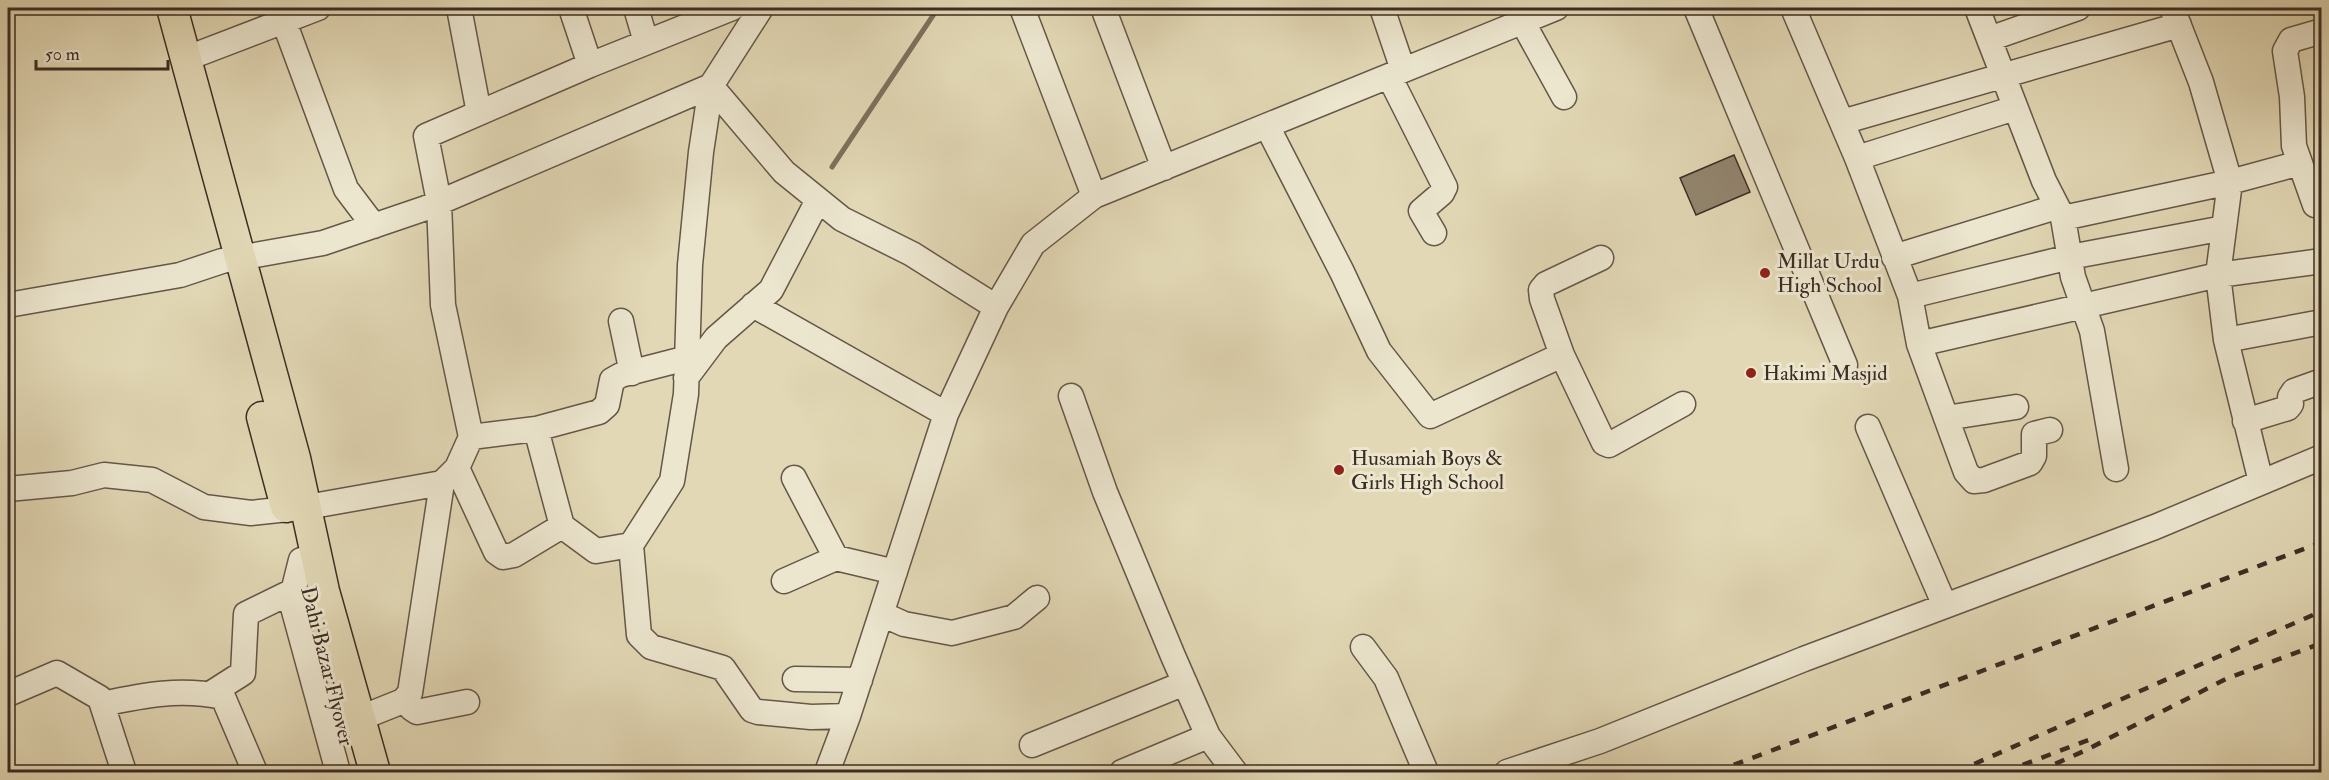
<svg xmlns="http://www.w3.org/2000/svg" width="2329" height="780" font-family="'IM FELL Double Pica',serif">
  <rect width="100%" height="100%" fill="#e2d8b5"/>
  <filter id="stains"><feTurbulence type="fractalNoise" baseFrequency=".00333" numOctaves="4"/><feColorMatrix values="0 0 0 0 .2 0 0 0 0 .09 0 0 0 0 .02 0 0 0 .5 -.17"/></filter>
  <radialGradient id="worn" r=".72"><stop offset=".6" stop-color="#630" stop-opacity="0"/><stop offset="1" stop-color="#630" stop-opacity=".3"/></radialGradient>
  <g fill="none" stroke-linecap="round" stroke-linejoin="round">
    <path stroke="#7d705e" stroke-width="5" d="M832 167 938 8"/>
  </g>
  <path fill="#92856f" stroke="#3b2c24" stroke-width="1.5" d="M1734 155 1750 192 1696 215 1680 178Z"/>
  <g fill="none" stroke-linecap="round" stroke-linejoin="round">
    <g stroke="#655748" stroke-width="27">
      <path id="minor" d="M279 8 346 189 374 226
        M459 8 479 113
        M571 8 590 65 732 8
        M636 8 646 42
        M1022 8 1094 196
        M1382 8 1403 70
        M1696 8 1845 365
        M1793 8 1857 158 1910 296 1919 344 1966 472 1974 481 1984 480 2030 463 2034 456V434L2050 430
        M1977 8 2044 181 2063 218 2073 277 2092 331 2116 469
        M1105 13 1164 168
        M1522 21 1564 97
        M1989 39 2078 8
        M185 59 318 8
        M1389 76 1445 187 1442 193 1421 211 1434 233
        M711 86 784 172 842 219 912 254 996 307
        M1842 122 2179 25
        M1267 126 1342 272 1379 351 1430 416 1562 355
        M1857 158 2015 108
        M2315 205 2294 146 2292 97 2285 51 2291 40 2322 31
        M2063 218 2230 182 2201 82 2172 8
        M1894 257 2056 207
        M1601 258 1546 284 1541 290 1542 299 1562 355 1604 443 1609 445 1683 404
        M2322 261 2218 275 2226 340 2322 322
        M1910 296 2070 257 2224 228
        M8 305 180 275 222 261 323 243 426 208 711 86
        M753 305 946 414
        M621 321 632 373
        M2226 340 2261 482
        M1919 344 2218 275 2230 182 2300 163
        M686 378 716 338 771 290 818 200
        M1071 396 1105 492 1173 656 1208 736 1235 772
        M1946 418 2016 407
        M2245 421 2288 408 2291 404 2290 397 2294 391 2322 381
        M1868 427 1945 606
        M536 429 562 526 596 551 631 545 672 481 686 394 690 265 701 152 711 86 761 8
        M471 437 536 429 599 412 607 405 612 380 621 375 687 358
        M457 468 496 552 503 557 514 555 562 526
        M794 478 836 558
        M8 489 72 483 104 475 152 480 204 507 251 513 307 507 442 483 457 468 471 437 443 305 439 202 426 136 590 65
        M631 545 639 635 651 647 723 668 752 710 758 712 811 717 848 716
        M301 560 291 600 338 772
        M784 581 836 558 895 572
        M882 614 904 624 952 633 1014 617 1037 598
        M1363 647 1386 678 1426 772
        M795 679 860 680
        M8 694 57 673 100 698 124 772
        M210 694 243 673 246 614 293 591
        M407 697 411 708 417 712 467 702
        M102 704C145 695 180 688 223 697L255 772
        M373 713 403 701 410 693 442 483
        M1032 745 1185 683
        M827 772 848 716 946 414 996 307 1033 244 1094 196 1556 8
        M1122 772 1208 736
        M1507 772 1600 741 1804 659 2155 527 2322 457"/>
    </g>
    <g stroke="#3b2c24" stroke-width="33">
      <path id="major" d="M172 8 295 458 324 591 375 772
        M262 417 286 507"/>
    </g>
    <use href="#minor" stroke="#ece6cf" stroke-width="24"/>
    <use href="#major" stroke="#e2d8b5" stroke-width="30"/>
    <path stroke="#3b2c24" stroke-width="4.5" stroke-dasharray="10 10" stroke-linecap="butt" d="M1715 772 2322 542
      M1956 772 2322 611
      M2004 772 2091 739
      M2037 772 2084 751 2228 678 2322 643
      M2315 772 2322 770"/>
  </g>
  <g fill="#8f2418" stroke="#ece6cf" stroke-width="2">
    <circle cx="1765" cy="273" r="6"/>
    <circle cx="1751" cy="373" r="6"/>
    <circle cx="1339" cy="470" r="6"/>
  </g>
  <g text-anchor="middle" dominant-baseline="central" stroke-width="6" stroke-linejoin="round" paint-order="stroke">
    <g font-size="21" fill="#3b2c24" stroke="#ece6cf" text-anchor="start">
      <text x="1777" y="261">Millat Urdu<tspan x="1777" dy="24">High School</tspan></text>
      <text x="1763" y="373">Hakimi Masjid</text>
      <text x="1351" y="458">Husamiah Boys &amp;<tspan x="1351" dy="24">Girls High School</tspan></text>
    </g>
    <g font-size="21" fill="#3b2c24" stroke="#ece6cf">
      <text transform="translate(327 666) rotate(76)">Dahi Bazar Flyover</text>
    </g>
  </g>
  <rect width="2329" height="780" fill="none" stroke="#e2d8b5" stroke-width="30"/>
  <rect x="9" y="9" width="2311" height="762" fill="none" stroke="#3b2c24" stroke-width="3"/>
  <rect x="15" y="15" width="2299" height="750" fill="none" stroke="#3b2c24" stroke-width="1.5"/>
  <path d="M36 60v9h132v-9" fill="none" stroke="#3b2c24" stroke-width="3"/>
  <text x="45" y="60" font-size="18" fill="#3b2c24" stroke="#ece6cf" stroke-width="4.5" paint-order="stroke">50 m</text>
  <rect width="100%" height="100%" filter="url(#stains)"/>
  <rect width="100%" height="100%" fill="url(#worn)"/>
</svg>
